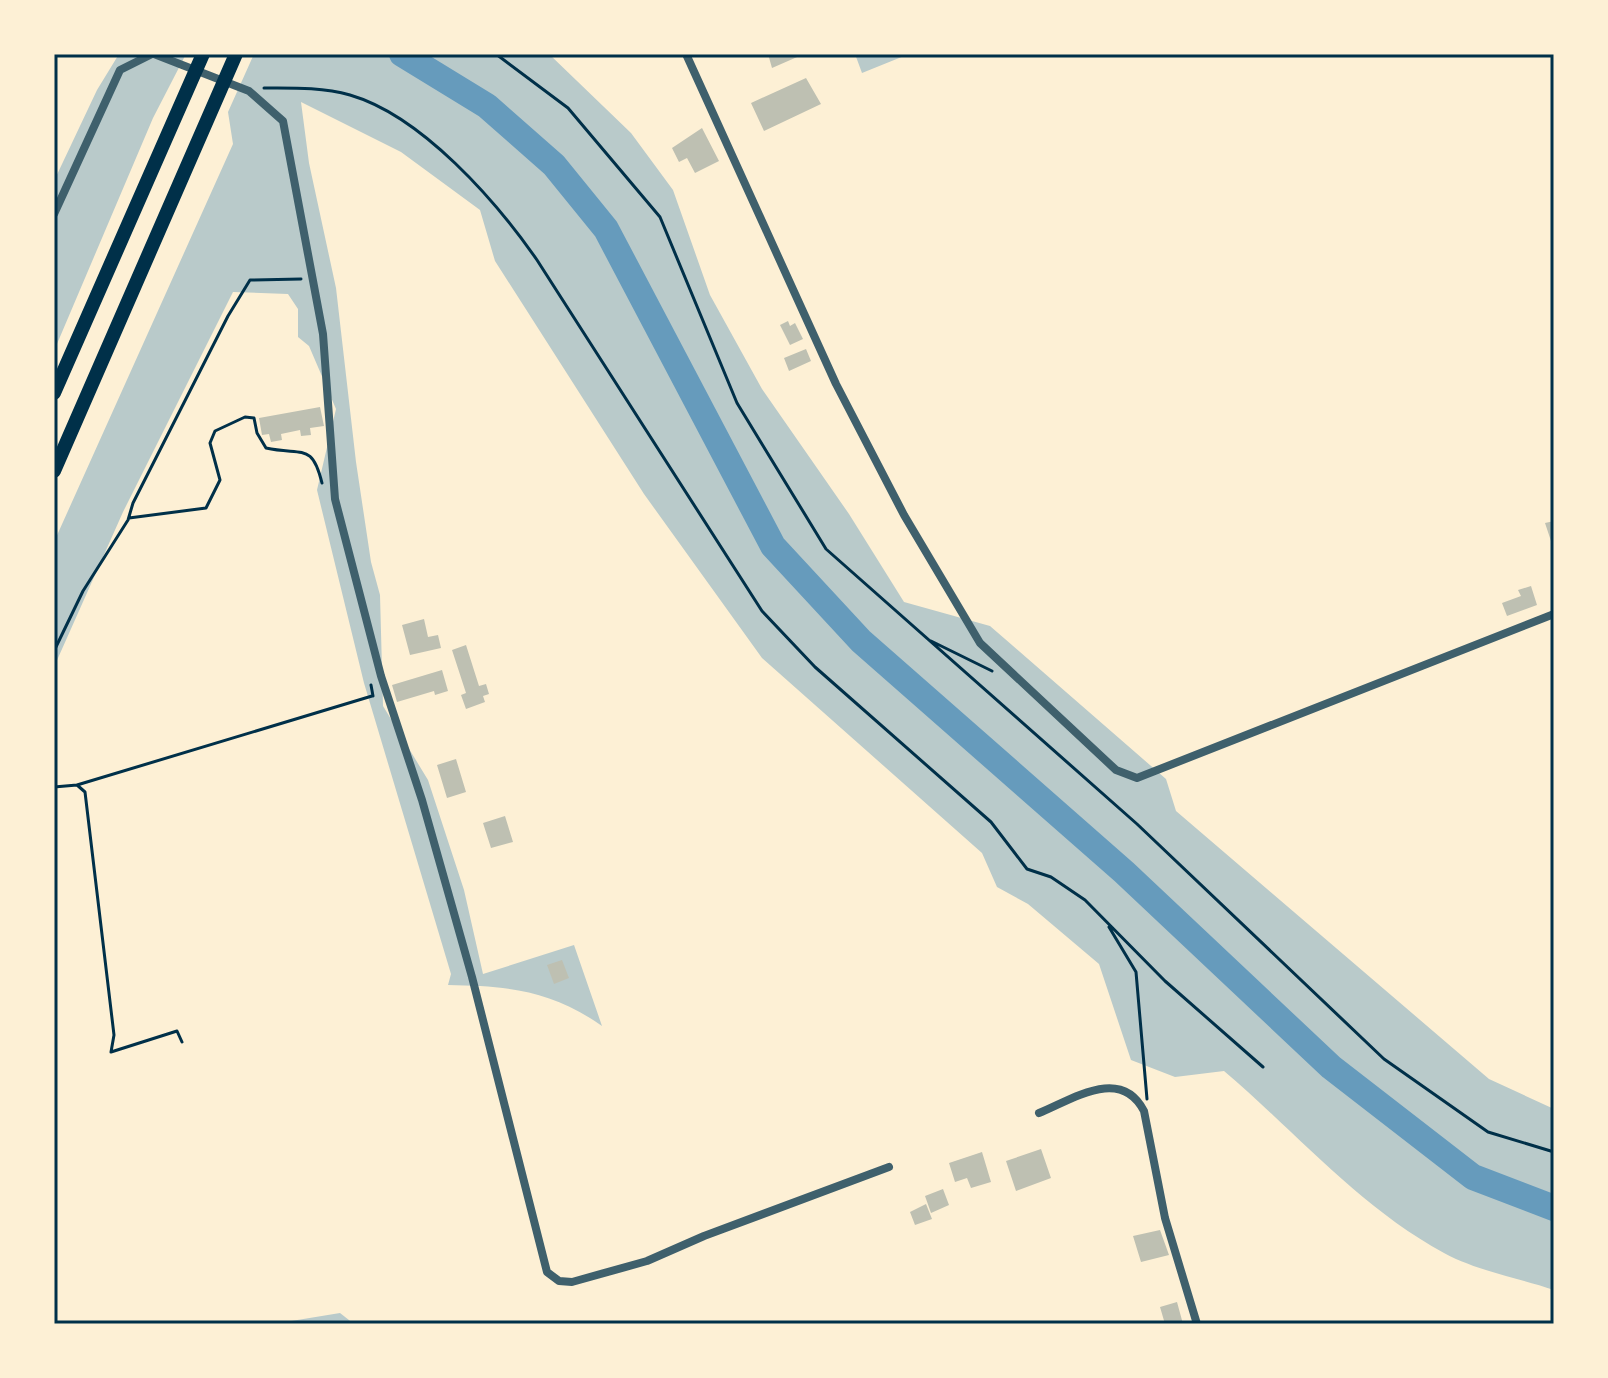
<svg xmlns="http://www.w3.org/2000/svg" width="1608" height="1378" font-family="Inter,sans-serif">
  <rect width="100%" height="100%" fill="#fdf0d5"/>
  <path fill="#b9caca" d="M119 54H186L153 118 54 351V181L97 90Z
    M254 54H549L631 133 673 190 710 295 762 389 849 514 904 602 990 626 1166 779 1176 811 1489 1079 1554 1109V1290C1519 1278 1477 1271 1444 1253 1359 1207 1297 1133 1224 1071L1175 1077 1131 1060 1099 964 1028 904 997 887 982 853 762 658 644 494 495 261 480 210 401 152 301 102 309 163 336 288 356 462 371 562 380 595 383 706 428 780 464 890 483 974 574 945 602 1026C551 990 508 986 448 985L451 974 364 683 317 490 336 409 309 346 298 337V309L288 294 233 292 123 512 54 667V542L233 144 228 112Z
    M855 54H909L862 73Z
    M340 1313 354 1324H273Z"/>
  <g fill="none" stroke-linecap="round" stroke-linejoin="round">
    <path stroke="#669bbc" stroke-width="26" d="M402 54 487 106 554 165 606 229 773 546 861 641 1124 872 1331 1067 1473 1177 1554 1208"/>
  </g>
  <path fill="#bec0b2" d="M768 54H804L772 68Z
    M806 78 821 104 764 131 751 103Z
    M702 128 719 161 695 173 687 158 679 162 672 148Z
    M788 321 790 326 795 323 803 339 790 345 780 325Z
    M806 349 811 361 789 371 784 358Z
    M320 407 324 426 310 428 311 435 301 436 300 430 281 434 282 440 271 442 269 434 262 435 259 418Z
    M1554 521V540L1551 541 1545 523Z
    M1531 586 1537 605 1507 616 1502 603 1521 596 1518 590Z
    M424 619 428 637 438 635 441 648 410 655 402 625Z
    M466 645 479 686 486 684 489 694 483 696 485 702 466 709 461 695 466 693 452 650Z
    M442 670 448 691 435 695 434 691 397 702 392 685Z
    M456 759 466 792 447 798 437 765Z
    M505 816 513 842 491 848 483 823Z
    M562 960 569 978 554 984 547 965Z
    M1041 1149 1051 1178 1016 1191 1006 1161Z
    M982 1152 991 1182 971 1188 967 1178 955 1182 949 1163Z
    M943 1189 949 1205 931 1213 925 1196Z
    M926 1204 932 1219 915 1225 910 1212Z
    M1160 1230 1169 1255 1141 1262 1133 1236Z
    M1177 1302 1183 1324H1165L1160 1307Z"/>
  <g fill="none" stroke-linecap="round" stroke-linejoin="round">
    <path stroke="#003049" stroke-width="3" d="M496 54 568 108 660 217 737 403 826 549 1137 824 1384 1059 1488 1132 1554 1152
      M264 88C292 88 322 87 350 95 422 116 496 201 537 260L762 611 815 667 991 822 1027 869 1051 877 1085 900 1165 981 1263 1067
      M129 518 206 508 220 480 210 443 215 431 245 417 254 418 257 433 266 448C303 456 312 442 322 483
      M931 641 992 671
      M54 651 83 591 128 520 133 503 228 316 250 280 301 279
      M371 685 373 696
      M77 785 372 696
      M54 787 77 785 85 792 114 1035 111 1052 177 1031 182 1042
      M1109 927 1136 972 1147 1099"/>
    <path stroke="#3f606c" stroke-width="8" d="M154 54 249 91 283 121 323 334 335 499 381 676 422 800 472 977 547 1272 559 1281 572 1282 647 1261 704 1236 889 1167
      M686 54 836 384 904 515 980 643 1116 770 1137 778 1554 614
      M54 214 120 70 152 54
      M1039 1113C1073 1099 1121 1066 1144 1111L1165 1218 1197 1324"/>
    <path stroke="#003049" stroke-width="14" d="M54 393 203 54
      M54 471 236 54"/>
  </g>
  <rect width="1608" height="1378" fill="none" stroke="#fdf0d5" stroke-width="112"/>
  <rect x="56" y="56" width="1496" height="1266" fill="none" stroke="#003049" stroke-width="3"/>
</svg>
